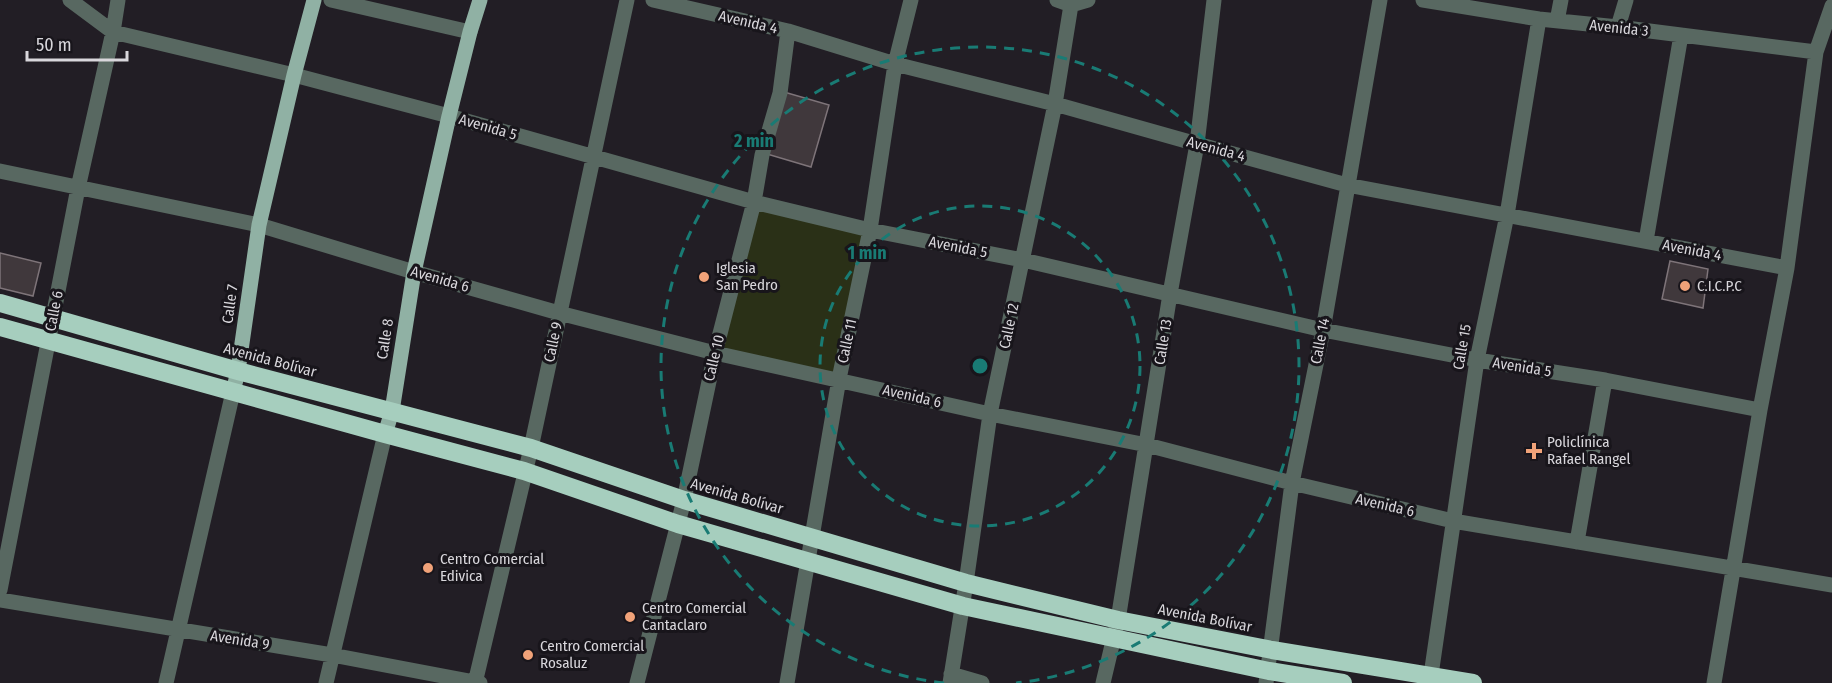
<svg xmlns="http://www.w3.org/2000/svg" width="1832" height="683" font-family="'Fira Sans Condensed',sans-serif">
  <rect width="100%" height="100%" fill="#221e25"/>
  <path fill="#2a3017" d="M754 202 870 230 839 379 715 353Z"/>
  <path fill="#40383c" stroke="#7e7479" stroke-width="1.5" d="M784 92 829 105 811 167 767 154Z
    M0 253 41 263 33 296 0 288Z
    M1670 261 1708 269 1703 308 1662 299Z"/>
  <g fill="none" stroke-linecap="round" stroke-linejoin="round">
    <path stroke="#586861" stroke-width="15" d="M70 0 113 32 294 75 449 116 754 202 870 230 1023 260 1323 330 1477 360 1605 380 1760 410
      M331 0 470 32
      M653 0 788 31 895 64 1055 104 1197 144 1347 185 1787 268
      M1057 0 1071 5 1088 0
      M1423 0 1539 19 1618 27 1816 52
      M1557 21 1561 0
      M1618 27 1626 0
      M0 171 259 225 414 272 559 313 715 353 990 414 1147 445 1292 483 1453 521 1832 585
      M1646 241 1681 35
      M1577 542 1605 380
      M0 590 78 188 113 32 118 0
      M0 600 332 655 480 683
      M951 674 982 683
      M1431 675 1477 360 1507 215 1539 19
      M166 683 233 392
      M326 683 385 434
      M475 683 531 448 627 0
      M637 683 684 500 715 353 754 202 762 155 780 93 788 31
      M787 683 839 379 870 230 895 64 911 0
      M950 683 966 583 990 414 1055 104 1071 5
      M1103 683 1118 620 1170 294 1197 144 1214 0
      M1266 683 1292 483 1323 330 1380 0
      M1714 683 1760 410 1787 268 1816 52 1832 6"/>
    <path stroke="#90b1a4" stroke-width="15" d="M233 392 238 371 259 225 294 75 314 0
      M385 434 392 411 414 272 449 116 470 32 480 0"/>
    <path stroke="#a6cebe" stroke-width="18" d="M0 303 238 371 531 448 684 500 966 583 1118 620 1272 650 1473 683
      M0 327 385 434 524 471 678 524 963 606 1269 671 1343 683"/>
  </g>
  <g fill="none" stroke="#197b74" stroke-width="3" stroke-dasharray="10 8">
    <circle cx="980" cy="366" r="160"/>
    <path d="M944 683A319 319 0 1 1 1016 683"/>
  </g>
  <g fill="#f0a279" stroke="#18151b" stroke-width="2">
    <circle cx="704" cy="277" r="6"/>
    <circle cx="1685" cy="286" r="6"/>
    <path d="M1531 442h6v6h6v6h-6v6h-6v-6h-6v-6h6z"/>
    <circle cx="428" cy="568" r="6"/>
    <circle cx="630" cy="617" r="6"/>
    <circle cx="528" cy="655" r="6"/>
  </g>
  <g text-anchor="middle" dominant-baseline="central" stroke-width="6" stroke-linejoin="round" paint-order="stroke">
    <g font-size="15" fill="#d9d7dc" stroke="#18151b">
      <text transform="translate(748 22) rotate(13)">Avenida 4</text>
      <text transform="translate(1619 28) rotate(6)">Avenida 3</text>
      <text transform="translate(488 127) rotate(16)">Avenida 5</text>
      <text transform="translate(1216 149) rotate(15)">Avenida 4</text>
      <text transform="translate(958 247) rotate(11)">Avenida 5</text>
      <text transform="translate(1692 250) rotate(11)">Avenida 4</text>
      <text transform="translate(440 279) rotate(16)">Avenida 6</text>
      <text transform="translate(230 304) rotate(-82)">Calle 7</text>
      <text transform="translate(54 311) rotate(-79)">Calle 6</text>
      <text transform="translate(1009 326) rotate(-78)">Calle 12</text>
      <text transform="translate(385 339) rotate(-81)">Calle 8</text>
      <text transform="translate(847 341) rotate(-78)">Calle 11</text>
      <text transform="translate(1320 341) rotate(-79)">Calle 14</text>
      <text transform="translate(553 342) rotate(-78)">Calle 9</text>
      <text transform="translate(1163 342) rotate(-81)">Calle 13</text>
      <text transform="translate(1462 347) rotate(-80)">Calle 15</text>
      <text transform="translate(714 358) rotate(-77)">Calle 10</text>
      <text transform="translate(270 360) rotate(15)">Avenida Bolívar</text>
      <text transform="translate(1522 367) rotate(9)">Avenida 5</text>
      <text transform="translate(912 396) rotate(13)">Avenida 6</text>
      <text transform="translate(737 496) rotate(16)">Avenida Bolívar</text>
      <text transform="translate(1385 505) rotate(13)">Avenida 6</text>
      <text transform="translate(1205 618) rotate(11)">Avenida Bolívar</text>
      <text transform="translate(240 640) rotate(9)">Avenida 9</text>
    </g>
    <g font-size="15" fill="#d9d7dc" stroke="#18151b" text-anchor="start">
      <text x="716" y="268">Iglesia<tspan x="716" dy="17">San Pedro</tspan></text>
      <text x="1697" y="286">C.I.C.P.C</text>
      <text x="1547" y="442">Policlínica<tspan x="1547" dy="17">Rafael Rangel</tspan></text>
      <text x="440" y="559">Centro Comercial<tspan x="440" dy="17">Edivica</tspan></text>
      <text x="642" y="608">Centro Comercial<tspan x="642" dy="17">Cantaclaro</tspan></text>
      <text x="540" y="646">Centro Comercial<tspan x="540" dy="17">Rosaluz</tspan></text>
    </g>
  </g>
  <circle cx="980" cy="366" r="9" fill="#197b74" stroke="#18151b" stroke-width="3"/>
  <g font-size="18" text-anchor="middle" font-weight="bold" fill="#197b74" stroke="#18151b" stroke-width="6" stroke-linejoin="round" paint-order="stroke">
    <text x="754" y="147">2 min</text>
    <text x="867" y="259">1 min</text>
  </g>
  <path d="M27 51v9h100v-9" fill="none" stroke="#d9d7dc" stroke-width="3"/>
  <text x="36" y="51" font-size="18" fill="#d9d7dc" stroke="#18151b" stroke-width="4.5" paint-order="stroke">50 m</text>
</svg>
